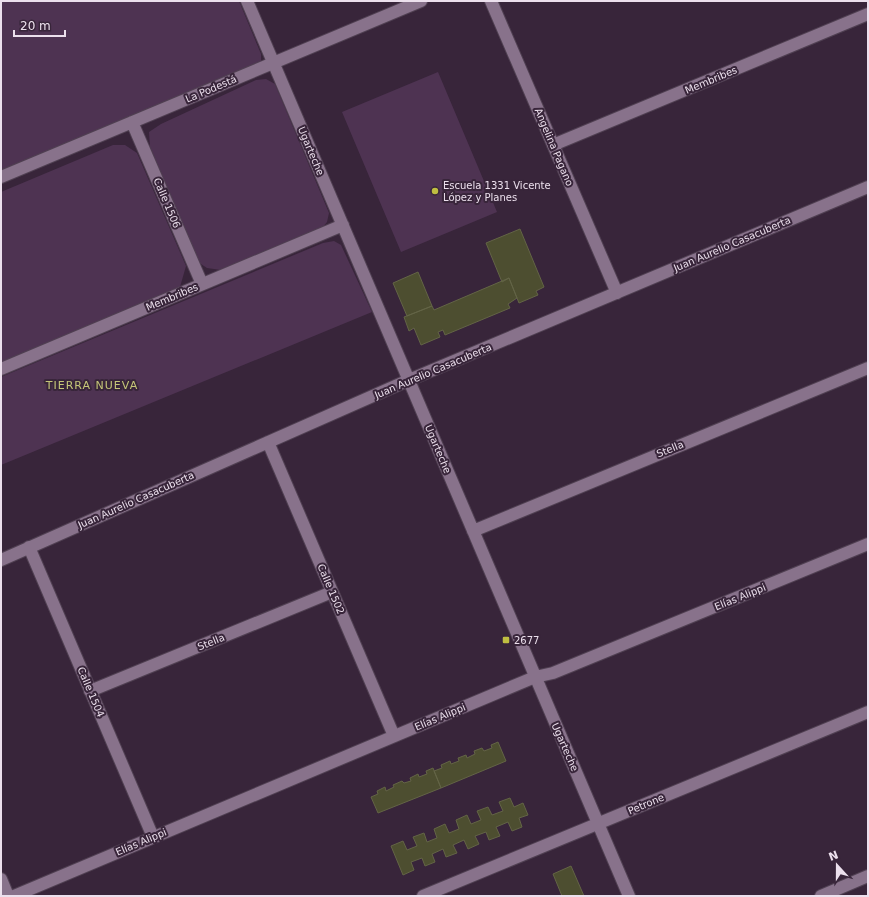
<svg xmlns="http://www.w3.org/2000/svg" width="869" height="897" font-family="'DejaVu Sans',sans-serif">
  <rect width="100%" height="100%" fill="#38253a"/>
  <path fill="#4e3352" d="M1 1H239L261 54V61L253 67 1 171Z
    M438 72 497 212 401 252 342 112Z
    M266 79 275 84 329 213 327 222 322 228 221 270 207 268 198 262 150 147 149 132 161 124 256 80Z
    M113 145H125L137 153 186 266 180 287 1 363V192Z
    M334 241 341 245 372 312 1 465V377L323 243Z"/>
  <path fill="#4d4e30" stroke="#636446" d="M520 229 544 287 536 291 538 295 519 303 509 278 502 282 486 243Z
    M418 272 432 306 407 316 393 283Z
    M509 278 517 298 508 304 510 308 445 335 443 330 438 332 440 337 421 345 414 328 409 331 404 317 432 306 434 310Z
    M498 742 506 761 441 788 434 771 442 768 441 765 450 761 451 764 459 761 458 758 466 755 467 758 475 754 474 751 482 748 484 751 492 748 491 745Z
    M433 768 441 788 378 813 371 797 378 794 377 791 385 787 386 791 394 787 393 785 402 781 404 783 411 781 410 778 418 774 419 777 427 774 426 771Z
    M510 798 514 807 523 803 528 815 519 818 522 827 512 831 508 822 496 827 500 836 489 840 486 832 475 836 479 844 468 849 464 840 453 845 457 853 446 857 443 849 432 854 435 862 425 866 422 858 411 862 414 870 403 875 391 846 403 841 407 850 417 846 413 837 424 833 427 842 437 838 434 829 445 824 449 833 459 829 456 820 467 815 471 824 481 820 477 811 488 807 492 815 503 811 499 802Z
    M571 866 584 896H562L553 874Z"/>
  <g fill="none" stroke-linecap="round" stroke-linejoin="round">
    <g stroke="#504052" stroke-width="14">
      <path id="minor" d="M247 1 629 896
        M491 1 617 293
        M132 122 202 284
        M553 145 868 14
        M1 177 421 1
        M1 369 343 225
        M268 442 394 736
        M473 531 868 368
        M29 547 153 837
        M1 560 409 380 868 187
        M90 691 332 592
        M1 879 8 896
        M14 896 535 677 553 673 868 544
        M423 896 868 712
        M821 896 868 876"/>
    </g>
    <use href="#minor" stroke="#88728b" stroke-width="12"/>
  </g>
  <g fill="#bfbe41" stroke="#38253a" stroke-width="1.5">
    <circle cx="435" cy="191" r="4"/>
    <rect x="502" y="636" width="8" height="8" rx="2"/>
  </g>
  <g text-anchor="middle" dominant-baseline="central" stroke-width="4" stroke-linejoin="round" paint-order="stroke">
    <g font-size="10" fill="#ece0ed" stroke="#38253a">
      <text transform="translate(711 80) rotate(-23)">Membribes</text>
      <text transform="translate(211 89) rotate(-23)">La Podestá</text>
      <text transform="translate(554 147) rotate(67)">Angelina Pagano</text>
      <text transform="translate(311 151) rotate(67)">Ugarteche</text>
      <text transform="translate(167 203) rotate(67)">Calle 1506</text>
      <text transform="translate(732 244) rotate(-23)">Juan Aurelio Casacuberta</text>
      <text transform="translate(172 297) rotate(-23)">Membribes</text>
      <text transform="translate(433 371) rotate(-23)">Juan Aurelio Casacuberta</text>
      <text transform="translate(438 449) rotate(67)">Ugarteche</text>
      <text transform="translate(670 449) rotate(-22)">Stella</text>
      <text transform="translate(136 500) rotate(-24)">Juan Aurelio Casacuberta</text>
      <text transform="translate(331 589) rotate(67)">Calle 1502</text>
      <text transform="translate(740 597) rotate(-22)">Elías Alippi</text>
      <text transform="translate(211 642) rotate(-22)">Stella</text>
      <text transform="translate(91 692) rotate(67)">Calle 1504</text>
      <text transform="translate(440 717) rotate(-23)">Elías Alippi</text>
      <text transform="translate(565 747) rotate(66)">Ugarteche</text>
      <text transform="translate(646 804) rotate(-23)">Petrone</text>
      <text transform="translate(141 842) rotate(-23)">Elías Alippi</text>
    </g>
    <g font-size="10" fill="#ece0ed" stroke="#38253a" text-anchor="start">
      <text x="443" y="185">Escuela 1331 Vicente<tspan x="443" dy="12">López y Planes</tspan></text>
      <text x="514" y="640">2677</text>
    </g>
    <g font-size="11" letter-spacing="1" fill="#c5c678" stroke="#38253a">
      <text x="92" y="385">TIERRA NUEVA</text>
    </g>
  </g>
  <rect width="869" height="897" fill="none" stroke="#ece0ed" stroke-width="4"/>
  <g transform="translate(837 865) rotate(339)" stroke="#38253a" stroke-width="3" paint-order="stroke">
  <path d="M0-3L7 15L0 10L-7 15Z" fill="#ece0ed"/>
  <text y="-6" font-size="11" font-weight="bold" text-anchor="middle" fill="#ece0ed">N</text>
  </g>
  <path d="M14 30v6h51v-6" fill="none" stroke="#ece0ed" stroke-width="2"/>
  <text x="20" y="30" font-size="12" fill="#ece0ed" stroke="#38253a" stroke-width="3" paint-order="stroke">20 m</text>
</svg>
